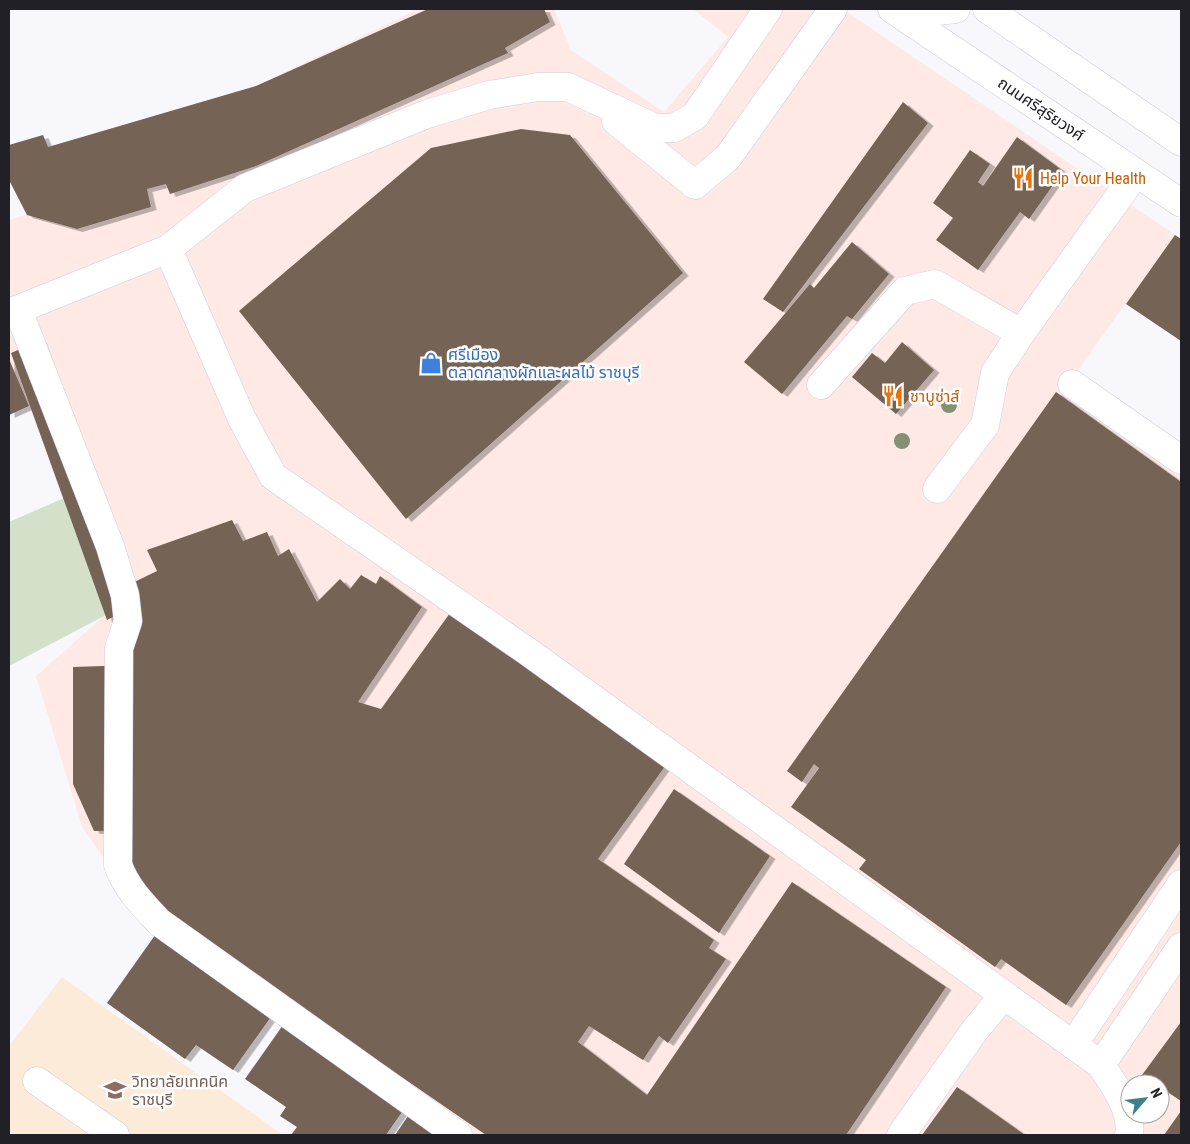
<svg xmlns="http://www.w3.org/2000/svg" width="1190" height="1144" font-family="'Roboto Condensed','Noto Sans Thai',sans-serif">
  <defs>
    <filter id="shadow"><feDropShadow dx="5.5" dy="3" stdDeviation="0" flood-color="#0004"/></filter>
  </defs>
  <rect width="100%" height="100%" fill="#f8f8fc"/>
  <path fill="#fee9e4" fill-rule="evenodd" d="M418 9H554L571 50 664 112 728 37 693 9H843L1175 235 1075 374 1181 447V1135H442L152 926 82 827 36 676 105 615 29 406 9 415V220L27 214 9 180V145L43 135 49 147 256 86ZM1130 1084H1160V1114H1130Z"/>
  <path fill="#fcebd9" d="M62 977 283 1135H9V1046Z"/>
  <path fill="#d4e0c9" d="M64 498 106 615 9 666V522Z"/>
  <path fill="#746357" filter="url(#shadow)" d="M428 9H544L550 22 505 48 508 53 256 166 170 194 166 184 147 189 151 207 77 229 27 215 9 180V145L43 135 48 147 256 86Z
    M903 102 928 123 783 312 763 299Z
    M521 129 570 135 683 273 406 519 239 311 431 148Z
    M1017 137 1063 171 1029 219 1020 212 978 270 936 240 953 218 933 203 970 150 990 164 978 182 983 186Z
    M1175 235 1181 239V341L1126 304Z
    M852 242 889 274 852 319 847 316 782 394 744 362 810 284 814 288Z
    M41 340 122 588 157 571 147 550 232 520 243 541 267 532 278 556 289 549 317 602 340 579 350 589 361 575 376 584 380 576 422 607 358 702 381 709 450 613 666 765 598 859 714 940 709 948 726 959 668 1043 659 1036 643 1060 589 1026 578 1042 647 1095 792 882 946 987 846 1135H486L163 913 128 864V831H94L73 784V667L133 665 132 624 126 610 107 620 11 353Z
    M902 342 934 370 896 414 852 377 872 353 885 363Z
    M9 359 29 406 9 415Z
    M1056 392 1181 482V842L1066 1005 1001 959 995 967 859 869 866 860 791 807 819 768 814 764 802 782 787 771Z
    M674 789 770 856 719 933 624 864Z
    M158 931 273 1014 233 1070 196 1045 185 1059 107 1003Z
    M1181 1022V1101L1160 1087V1084H1156L1142 1075Z
    M283 1025 402 1112 386 1135H291L297 1127 280 1116 286 1107 245 1079Z
    M957 1087 1025 1135H922Z
    M1181 1111V1135H1164Z
    M408 1116 436 1135H395Z"/>
  <g fill="none" stroke-linecap="round" stroke-linejoin="round">
    <g stroke="#cecce1" stroke-width="29">
      <path id="minor" d="M616 121 695 185 728 157 833 9
        M168 249 242 419 273 476 527 651 1101 1065C1114 1085 1133 1110 1129 1135
        M18 310 110 546 125 595 128 621 119 648 118 865C126 888 143 905 159 922L458 1135
        M9 313 168 249 245 188 427 114 489 95 538 87H568L655 128H674L695 116 768 9
        M1072 384 1181 460
        M821 385 905 291 935 284 1021 333
        M937 489 985 425 995 373 1021 333 1136 173
        M1073 1045 1181 884
        M1101 1065 1181 947
        M37 1081 115 1135
        M901 1135 975 1030 1004 995"/>
    </g>
    <g stroke="#cecce1" stroke-width="29">
      <path id="major" d="M892 9 1181 203
        M987 9 1181 142
        M901 15 956 9"/>
    </g>
    <use href="#minor" stroke="#fff" stroke-width="28"/>
    <use href="#major" stroke="#fff" stroke-width="28"/>
  </g>
  <g fill="#839173">
    <circle cx="949" cy="405" r="8"/>
    <circle cx="902" cy="441" r="8"/>
  </g>
  <defs>
    <g id="restaurant-bare" transform="scale(1.725)"><path d="M-5-6h1v4h1v-4h1v4h1v-4h1v5L-1.5 .5V6h-2V.5L-5-1ZM5-6V6H3V1.5H1.5Q1.5-4 5-6Z" fill="#e8710a" stroke="#fff" stroke-width="2.5" paint-order="stroke"/></g>
    <g id="shop-bare" transform="scale(1.725)"><path d="M-5-2.5h2.3a2.7 3.5 0 0 1 5.4 0H5L5.5 6h-11ZM-1.5-2.5h3a1.5 2.3 0 0 0-3 0Z" fill="#3f7fe0" stroke="#fff" stroke-width="2.5" paint-order="stroke"/></g>
    <g id="university-bare" transform="scale(1.725)"><path d="M0-5L7-2L0 1L-7-2ZM-4 1L0 2.5L4 1V4Q0 6-4 4Z" fill="#8d6e63" stroke="#fff" stroke-width="2.5" paint-order="stroke"/></g>
  </defs>
  <g fill-rule="evenodd">
    <use href="#restaurant-bare" x="1023" y="178"/>
    <use href="#shop-bare" x="431" y="363"/>
    <use href="#restaurant-bare" x="893" y="396"/>
    <use href="#university-bare" x="115" y="1090"/>
  </g>
  <g text-anchor="middle" dominant-baseline="central" stroke-width="5" stroke-linejoin="round" paint-order="stroke">
    <g font-size="16" fill="#212027" stroke="#fff">
      <text transform="translate(1041 109) rotate(34)">ถนนศรีสุริยวงศ์</text>
    </g>
    <g font-size="16" fill="#c56008" stroke="#fff" text-anchor="start">
      <text x="1040" y="178">Help Your Health</text>
      <text x="910" y="396">ชาบูซ่าส์</text>
    </g>
    <g font-size="16" fill="#366cbe" stroke="#fff" text-anchor="start">
      <text x="448" y="354">ศรีเมือง<tspan x="448" dy="18">ตลาดกลางผักและผลไม้ ราชบุรี</tspan></text>
    </g>
    <g font-size="16" fill="#785e54" stroke="#fff" text-anchor="start">
      <text x="132" y="1081">วิทยาลัยเทคนิค<tspan x="132" dy="18">ราชบุรี</tspan></text>
    </g>
  </g>
  <rect width="1190" height="1144" fill="none" stroke="#212027" stroke-width="20"/>
  <g transform="translate(1145 1099) rotate(62)"><circle r="24" fill="#ffffff" stroke="#a6a6a9"/>
  <path d="M0-4L9 19L0 12L-9 19Z" fill="#3b808d"/>
  <text y="-8" font-size="14" font-weight="bold" text-anchor="middle" fill="#212027">N</text>
  </g>
</svg>
